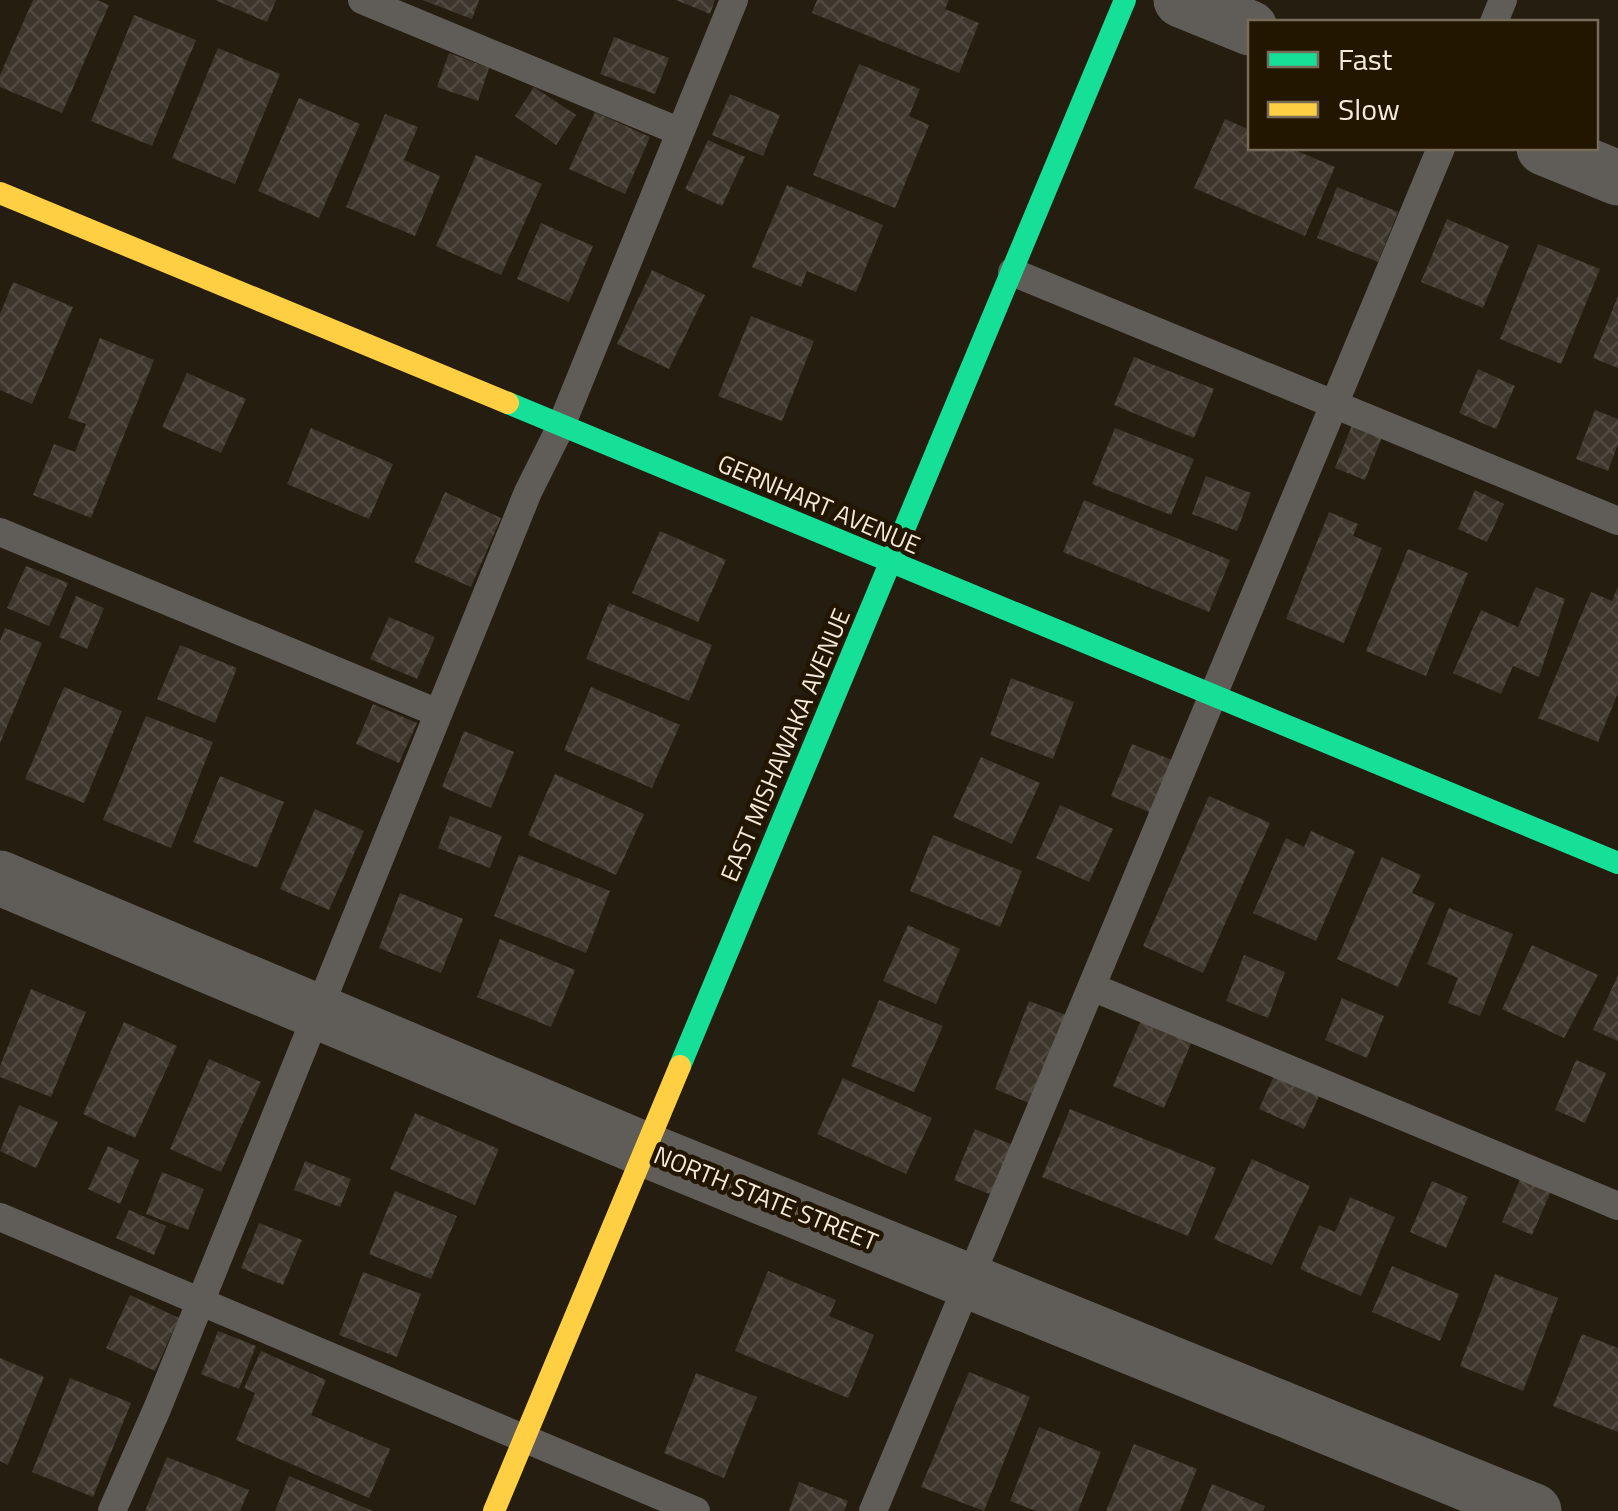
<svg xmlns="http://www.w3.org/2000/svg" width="1618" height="1511" font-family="'Titillium Web',sans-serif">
  <defs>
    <pattern id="building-cross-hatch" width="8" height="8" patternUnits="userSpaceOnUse" patternTransform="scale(2.5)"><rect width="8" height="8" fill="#3d362c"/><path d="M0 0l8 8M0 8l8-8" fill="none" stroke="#504a40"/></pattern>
  </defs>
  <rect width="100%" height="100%" fill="#251d10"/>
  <path fill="url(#building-cross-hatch)" d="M33 0H97L109 5 62 113 0 87V75Z
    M215 0H276L267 22Z
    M422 0H479L472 19Z
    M676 0H715L710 14Z
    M817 0H949L945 9 979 23 959 73 812 13Z
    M134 15 196 40 152 146 91 121Z
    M614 37 669 58 655 94 600 74Z
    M218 48 280 74 235 184 172 158Z
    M449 53 489 68 478 101 437 87Z
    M859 64 920 89 909 116 929 125 895 208 813 175Z
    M534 87 576 115 556 145 515 116Z
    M730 94 780 115 763 156 712 135Z
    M299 98 360 124 319 218 258 191Z
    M595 112 650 137 625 194 569 169Z
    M385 114 418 127 404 160 440 176 415 236 346 207Z
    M1225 119 1250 130V148H1290L1335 167 1305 236 1194 188Z
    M708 140 745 157 722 206 685 189Z
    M476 155 542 184 501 275 436 246Z
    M787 185 883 225 856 292 807 271 801 287 752 267Z
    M1337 187 1398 212 1378 262 1317 238Z
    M1447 219 1509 246 1483 308 1421 282Z
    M541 223 593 246 569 302 517 279Z
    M1538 244 1600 269 1561 364 1500 339Z
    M652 270 705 295 669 369 617 344Z
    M13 282 73 307 32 404 0 390V314Z
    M1618 296V368L1593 358Z
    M751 316 814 341 782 421 718 396Z
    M100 338 154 360 91 518 33 495 54 444 75 452 86 424 68 418Z
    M1134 357 1214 389 1194 438 1114 405Z
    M1478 369 1515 386 1496 429 1459 413Z
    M187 373 246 399 221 453 162 427Z
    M1595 410 1618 419V444L1608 471 1576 459Z
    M1352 425 1382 437 1365 480 1335 468Z
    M311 428 393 464 369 519 287 484Z
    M1115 428 1194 459 1171 515 1092 484Z
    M1206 476 1251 493 1237 531 1192 514Z
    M1475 490 1504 504 1487 542 1458 529Z
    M445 492 501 518 471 587 414 562Z
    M1084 500 1230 560 1209 612 1063 552Z
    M1329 512 1358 524 1353 536 1382 548 1344 643 1286 619Z
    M660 531 726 560 698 622 632 593Z
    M1408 549 1468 573 1426 676 1366 651Z
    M26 566 68 583 49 626 7 608Z
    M1618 586V693L1598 742 1538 718 1591 592 1612 601Z
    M1536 587 1565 599 1539 677 1513 666 1501 694 1453 673 1481 610 1518 627Z
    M76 596 104 608 87 649 59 637Z
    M609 603 712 645 689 701 586 659Z
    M389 617 435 637 417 679 370 659Z
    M5 628 42 643 0 743V641Z
    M180 645 237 668 215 723 157 699Z
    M1011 678 1074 702 1053 759 990 735Z
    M64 687 122 711 84 803 25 779Z
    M591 687 680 725 652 788 564 750Z
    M373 704 417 723 399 763 356 744Z
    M146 716 213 742 171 848 103 820Z
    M464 731 514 752 491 808 442 787Z
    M1132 744 1175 761 1154 814 1111 796Z
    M981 757 1040 783 1012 844 953 817Z
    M555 774 644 814 616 875 528 835Z
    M220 776 284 802 257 868 193 842Z
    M1209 796 1270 823 1203 973 1143 946Z
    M1060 805 1113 829 1089 882 1036 858Z
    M315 809 364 831 329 910 280 889Z
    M450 816 502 836 490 868 438 848Z
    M1311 831 1355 851 1316 941 1253 913 1286 838 1304 847Z
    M933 835 1022 871 1000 927 910 891Z
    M519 855 610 891 586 953 494 916Z
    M1382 857 1421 875 1412 893 1435 903 1398 987 1337 959Z
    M400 893 463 919 441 973 379 948Z
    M1449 908 1513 934 1480 1016 1448 1003 1458 978 1427 964Z
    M908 925 960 949 936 1004 883 981Z
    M500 939 575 970 551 1027 477 997Z
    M1532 945 1598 975 1564 1038 1502 1009Z
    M1244 955 1285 972 1268 1018 1226 1001Z
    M1618 975V1041L1593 1030Z
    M31 989 86 1012 51 1097 0 1077V1066Z
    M1342 998 1384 1016 1367 1058 1325 1040Z
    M879 1000 943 1026 914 1092 851 1066Z
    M1029 1001 1066 1015 1031 1104 995 1089Z
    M1141 1020 1192 1041 1164 1108 1113 1086Z
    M124 1022 177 1046 135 1138 83 1114Z
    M209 1059 261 1082 221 1172 170 1149Z
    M1576 1060 1606 1073 1585 1123 1555 1110Z
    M1274 1076 1319 1096 1304 1129 1259 1109Z
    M843 1078 932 1118 906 1174 817 1134Z
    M19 1105 58 1122 36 1168 0 1151Z
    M1070 1109 1216 1168 1188 1236 1042 1177Z
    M415 1113 499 1149 475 1205 390 1169Z
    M975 1129 1013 1145 992 1195 954 1180Z
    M108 1146 139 1160 120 1204 88 1189Z
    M1252 1159 1310 1186 1272 1265 1214 1239Z
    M305 1161 351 1179 340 1207 294 1190Z
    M162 1172 204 1189 188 1230 146 1214Z
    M1521 1177 1551 1191 1532 1235 1502 1222Z
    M1432 1181 1468 1197 1446 1248 1410 1232Z
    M395 1191 457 1216 431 1279 369 1254Z
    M1350 1197 1395 1217 1361 1296 1300 1269 1319 1225 1335 1232Z
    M129 1210 166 1226 154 1255 116 1238Z
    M259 1223 302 1240 283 1285 241 1268Z
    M1392 1266 1459 1294 1440 1341 1372 1312Z
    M768 1271 836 1300 829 1316 874 1335 848 1398 735 1351Z
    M363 1272 421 1294 397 1357 339 1335Z
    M1495 1274 1558 1298 1523 1391 1460 1366Z
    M130 1295 179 1318 155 1371 106 1348Z
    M218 1331 256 1346 239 1389 201 1374Z
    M1582 1334 1618 1348V1432L1553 1406Z
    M261 1351 326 1380 311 1415 390 1449 369 1498 236 1440 255 1393 244 1388Z
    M0 1358 44 1377 8 1465 0 1461Z
    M969 1372 1030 1397 984 1511 921 1487Z
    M696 1373 757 1397 724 1478 664 1453Z
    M70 1378 131 1403 93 1497 32 1472Z
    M1039 1427 1101 1452 1078 1511H1036L1010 1501Z
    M1134 1444 1197 1469 1180 1511H1106Z
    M167 1457 249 1490 240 1511H145Z
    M289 1476 373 1511H275Z
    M799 1482 848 1501 844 1511H789Z
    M1212 1484 1265 1506 1263 1511H1201Z"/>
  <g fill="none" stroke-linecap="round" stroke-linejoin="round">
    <path stroke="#605c57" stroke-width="28" d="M362 0 678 131
      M1494 22 1503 0
      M1012 272 1618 521
      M0 532 438 713
      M1092 987 1618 1206
      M0 1217 696 1511
      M112 1511 157 1409 528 492 561 426 734 0
      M873 1511 1441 148"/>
    <path stroke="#605c57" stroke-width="55" d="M1181 0 1250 28
      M1544 148 1618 178
      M0 878 646 1150 1534 1511"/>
    <path stroke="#16e098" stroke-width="22" d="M508 403 1618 863
      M680 1066 1125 0"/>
    <path stroke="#ffcf43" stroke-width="22" d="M0 193 508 403
      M494 1511 680 1066"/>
  </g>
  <g text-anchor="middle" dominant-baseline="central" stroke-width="9" stroke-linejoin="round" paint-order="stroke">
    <g font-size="25" fill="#f4ebdd" stroke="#231601">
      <text transform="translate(819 504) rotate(23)">GERNHART AVENUE</text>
      <text transform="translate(785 745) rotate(-67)">EAST MISHAWAKA AVENUE</text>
      <text transform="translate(766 1198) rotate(22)">NORTH STATE STREET</text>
    </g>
  </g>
  <rect x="1248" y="20" width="350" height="130" fill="#231601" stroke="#776b59" stroke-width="2.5"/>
  <rect x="1268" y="52" width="50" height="15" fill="#16e098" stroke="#776b59" stroke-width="2.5"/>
  <text x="1338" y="70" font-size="30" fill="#f4ebdd">Fast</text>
  <rect x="1268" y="102" width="50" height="15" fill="#ffcf43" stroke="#776b59" stroke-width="2.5"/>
  <text x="1338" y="120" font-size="30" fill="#f4ebdd">Slow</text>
</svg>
